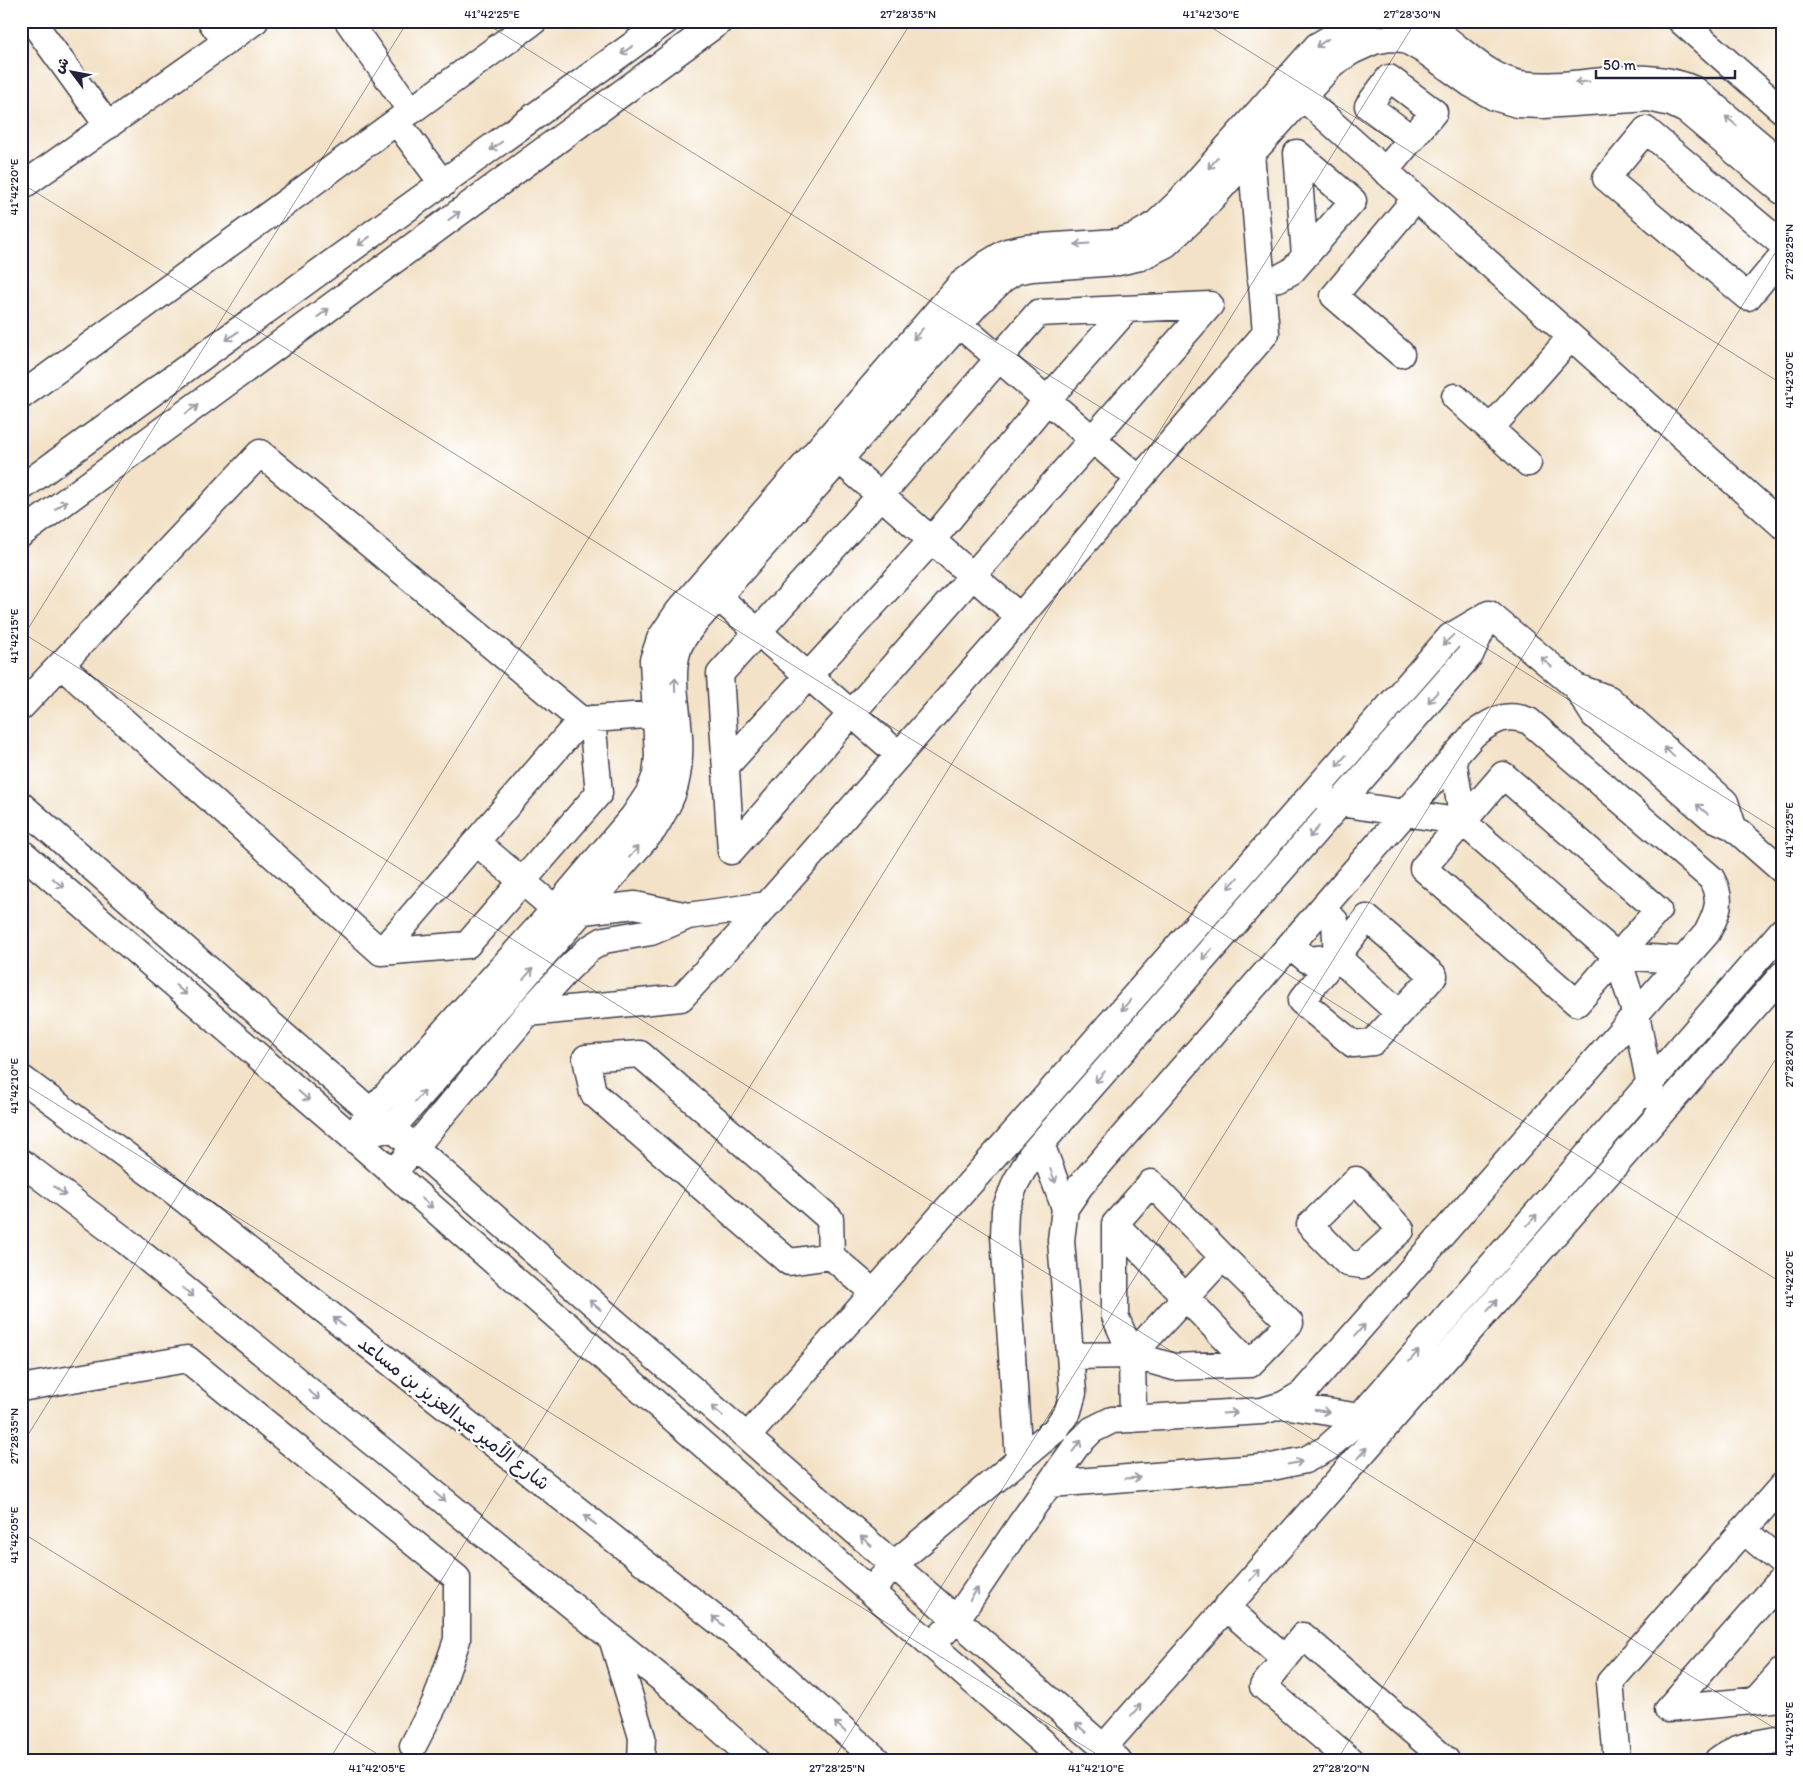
<svg xmlns="http://www.w3.org/2000/svg" width="1803" height="1781" font-family="Itim,'Playpen Sans Arabic',sans-serif">
  <rect width="100%" height="100%" fill="#fff"/>
  <filter id="ink" filterUnits="userSpaceOnUse"><feTurbulence type="fractalNoise" baseFrequency=".02" numOctaves="2"/><feDisplacementMap in="SourceGraphic" scale="10" xChannelSelector="R" yChannelSelector="G"/><feConvolveMatrix kernelMatrix="1 2 1 2 8 2 1 2 1" color-interpolation-filters="sRGB"/></filter>
  <filter id="wash" filterUnits="userSpaceOnUse"><feTurbulence type="fractalNoise" baseFrequency=".0096" numOctaves="4" result="noise"/><feDisplacementMap in="SourceGraphic" scale="20" xChannelSelector="R" yChannelSelector="G"/><feGaussianBlur stdDeviation="1.12" result="paint"/><feColorMatrix in="noise" values="0 0 0 0 0 0 0 0 0 0 0 0 0 0 0 0 0 1.4 0 .05"/><feComposite in="paint" operator="in"/></filter>
  <g filter="url(#wash)">
    <rect width="100%" height="100%" fill="#f3e2c7"/>
  </g>
  <g filter="url(#ink)">
    <g fill="none" stroke-linecap="round" stroke-linejoin="round">
      <g stroke="#413f50" stroke-width="29">
        <path id="minor" d="M32 21 108 126
          M211 21 226 42
          M348 21 411 111
          M1414 21C1422 26 1433 29 1441 35 1466 53 1489 79 1521 84 1579 92 1639 64 1695 90L1782 163
          M1681 21 1782 110
          M1288 84 1782 525
          M397 122 443 184
          M1385 171 1434 112 1389 78 1368 106 1412 139
          M21 187 255 21
          M1782 244 1646 130 1606 178 1748 297 1782 256
          M1261 280 1279 278 1292 271 1353 201 1297 153 1305 256
          M1210 305 731 851 720 674 881 495 1038 313Z
          M946 313 1139 479
          M1401 354 1334 296 1416 198
          M21 396 534 21
          M1455 397 1528 463
          M1490 429 1571 337
          M827 449 1020 617
          M21 488 666 21
          M21 534 720 21
          M718 597 898 754
          M1489 614 1576 687 1594 715 1711 817 1733 827 1782 870
          M61 665 381 952 581 720
          M1576 687 1609 699 1725 802 1733 827
          M21 707 260 453 581 720 671 713
          M1453 759 1463 822
          M726 766 932 540 1047 400 1127 309
          M1503 775 1658 910 1577 1003 1423 868Z
          M1327 801 1463 822 1617 956 1636 1015 1652 1096
          M21 805 371 1112 392 1128 1118 1760
          M476 842 568 920
          M21 852 352 1137 1063 1760
          M583 911 635 905 688 916
          M1367 918 1434 976 1373 1042 1353 1044 1301 1001Z
          M1290 945 1308 960 1337 957 1335 921 1321 911
          M381 952 467 945 599 793 592 719
          M1617 956 1683 960
          M1337 957 1399 1013
          M528 1013 681 998 767 905
          M21 1078 162 1182 742 1640 877 1760
          M352 1137 392 1128 653 830C670 803 678 787 679 755 682 720 667 683 678 649 680 641 687 633 692 626L979 302 1003 279 1016 271 1032 268 1118 262 1140 257 1166 244 1195 217 1333 63 1352 51 1374 41 1390 38 1404 39 1425 51 1471 84 1494 97 1517 104 1543 105 1649 98 1671 103 1686 110 1782 191
          M352 1137 371 1112 555 909 633 817 649 793 656 775 658 756 653 660 660 639 678 612 961 284 987 264 1007 252 1026 248 1118 242 1136 236 1156 224 1178 203 1317 46 1341 32 1366 21
          M1041 1144 1065 1208
          M21 1162 127 1242 696 1707 755 1760
          M393 1173 528 1013 569 968 589 949 604 940 651 932 688 916 767 905 1020 617 1266 333 1251 153
          M1356 1180 1401 1230 1362 1265 1347 1263 1310 1225Z
          M1115 1224 1250 1364
          M831 1256 830 1219 640 1054 586 1058 593 1093 789 1262 831 1256 874 1293
          M1132 1355 1223 1257
          M1070 1356 1132 1355 1174 1367 1250 1364 1290 1323 1223 1257 1151 1183 1115 1224V1316L1132 1355 1133 1419
          M21 1388 187 1359 457 1578V1640L436 1701 413 1746
          M1283 1405 1360 1417
          M747 1437 1450 637 1489 614
          M1019 1460 1004 1236 1005 1210 1016 1182 1032 1154 1470 655 1489 614
          M1050 1484 1272 1467 1305 1460 1326 1449 1353 1425 1782 931
          M1743 1530 1782 1563
          M871 1591 893 1565 1055 1430 1068 1411 1073 1393 1061 1240 1065 1208 1080 1186 1474 734C1493 720 1506 712 1529 721L1711 878C1723 899 1718 912 1707 933L1302 1394 1283 1405 1262 1411 1112 1420 1092 1430 1077 1445 1020 1525 956 1620 932 1645
          M1226 1607 1285 1659
          M612 1638 642 1737 641 1760
          M1756 1700 1782 1671
          M1668 1709 1782 1579
          M1668 1709 1782 1698
          M1104 1747 1782 975
          M1350 1760 1263 1686 1303 1636 1446 1760
          M1617 1760 1610 1682 1782 1486
          M1718 1760C1737 1745 1760 1743 1782 1739"/>
      </g>
      <use href="#minor" stroke="#fff" stroke-width="26"/>
    </g>
    <defs><path id="oneway-shaft" d="M-6 0H5M1.5-3L5.5 0L1.5 3" fill="none" stroke-width="1.6" stroke-linecap="round" stroke-linejoin="round" transform="scale(1.25)"/></defs>
    <g stroke="#9c9ca7">
      <use href="#oneway-shaft" transform="translate(1322 43) rotate(146)"/>
      <use href="#oneway-shaft" transform="translate(627 50) rotate(144)"/>
      <use href="#oneway-shaft" transform="translate(1582 82) rotate(176)"/>
      <use href="#oneway-shaft" transform="translate(1731 121) rotate(-140)"/>
      <use href="#oneway-shaft" transform="translate(496 146) rotate(144)"/>
      <use href="#oneway-shaft" transform="translate(1213 163) rotate(131)"/>
      <use href="#oneway-shaft" transform="translate(454 216) rotate(-36)"/>
      <use href="#oneway-shaft" transform="translate(364 241) rotate(144)"/>
      <use href="#oneway-shaft" transform="translate(1082 244) rotate(176)"/>
      <use href="#oneway-shaft" transform="translate(323 313) rotate(-36)"/>
      <use href="#oneway-shaft" transform="translate(918 334) rotate(131)"/>
      <use href="#oneway-shaft" transform="translate(232 336) rotate(144)"/>
      <use href="#oneway-shaft" transform="translate(192 409) rotate(-36)"/>
      <use href="#oneway-shaft" transform="translate(61 505) rotate(-36)"/>
      <use href="#oneway-shaft" transform="translate(1448 640) rotate(137)"/>
      <use href="#oneway-shaft" transform="translate(1546 662) rotate(-140)"/>
      <use href="#oneway-shaft" transform="translate(675 685) rotate(-92)"/>
      <use href="#oneway-shaft" transform="translate(1433 697) rotate(131)"/>
      <use href="#oneway-shaft" transform="translate(1669 752) rotate(-138)"/>
      <use href="#oneway-shaft" transform="translate(1341 761) rotate(131)"/>
      <use href="#oneway-shaft" transform="translate(1702 809) rotate(-139)"/>
      <use href="#oneway-shaft" transform="translate(1314 832) rotate(131)"/>
      <use href="#oneway-shaft" transform="translate(634 852) rotate(-49)"/>
      <use href="#oneway-shaft" transform="translate(58 883) rotate(41)"/>
      <use href="#oneway-shaft" transform="translate(1233 883) rotate(131)"/>
      <use href="#oneway-shaft" transform="translate(1207 954) rotate(131)"/>
      <use href="#oneway-shaft" transform="translate(528 974) rotate(-49)"/>
      <use href="#oneway-shaft" transform="translate(181 990) rotate(41)"/>
      <use href="#oneway-shaft" transform="translate(1126 1005) rotate(131)"/>
      <use href="#oneway-shaft" transform="translate(1100 1077) rotate(131)"/>
      <use href="#oneway-shaft" transform="translate(304 1096) rotate(41)"/>
      <use href="#oneway-shaft" transform="translate(420 1096) rotate(-49)"/>
      <use href="#oneway-shaft" transform="translate(1053 1176) rotate(69)"/>
      <use href="#oneway-shaft" transform="translate(60 1191) rotate(37)"/>
      <use href="#oneway-shaft" transform="translate(427 1203) rotate(41)"/>
      <use href="#oneway-shaft" transform="translate(1532 1220) rotate(-49)"/>
      <use href="#oneway-shaft" transform="translate(188 1292) rotate(39)"/>
      <use href="#oneway-shaft" transform="translate(595 1305) rotate(-139)"/>
      <use href="#oneway-shaft" transform="translate(1492 1305) rotate(-49)"/>
      <use href="#oneway-shaft" transform="translate(339 1322) rotate(-142)"/>
      <use href="#oneway-shaft" transform="translate(1360 1330) rotate(-49)"/>
      <use href="#oneway-shaft" transform="translate(1414 1356) rotate(-49)"/>
      <use href="#oneway-shaft" transform="translate(314 1395) rotate(39)"/>
      <use href="#oneway-shaft" transform="translate(717 1411) rotate(-139)"/>
      <use href="#oneway-shaft" transform="translate(1322 1411) rotate(9)"/>
      <use href="#oneway-shaft" transform="translate(1230 1413) rotate(-4)"/>
      <use href="#oneway-shaft" transform="translate(1077 1446) rotate(-51)"/>
      <use href="#oneway-shaft" transform="translate(1362 1453) rotate(-49)"/>
      <use href="#oneway-shaft" transform="translate(1295 1463) rotate(-12)"/>
      <use href="#oneway-shaft" transform="translate(1133 1478) rotate(-4)"/>
      <use href="#oneway-shaft" transform="translate(440 1497) rotate(39)"/>
      <use href="#oneway-shaft" transform="translate(590 1520) rotate(-142)"/>
      <use href="#oneway-shaft" transform="translate(866 1541) rotate(-139)"/>
      <use href="#oneway-shaft" transform="translate(1255 1575) rotate(-49)"/>
      <use href="#oneway-shaft" transform="translate(974 1594) rotate(-56)"/>
      <use href="#oneway-shaft" transform="translate(718 1621) rotate(-142)"/>
      <use href="#oneway-shaft" transform="translate(1136 1710) rotate(-49)"/>
      <use href="#oneway-shaft" transform="translate(840 1727) rotate(-138)"/>
      <use href="#oneway-shaft" transform="translate(1081 1728) rotate(-139)"/>
    </g>
  </g>
  <path fill="none" stroke="#22223b" stroke-width="1" stroke-opacity="0.45" d="M482 21 1782 833M1201 21 1782 384M21 183 1782 1283M21 632 1782 1733M21 640 408 21M21 1082 1106 1760M21 1446 912 21M21 1532 387 1760M329 1760 1416 21M833 1760 1782 242M1337 1760 1782 1049"/>
  <g text-anchor="middle" dominant-baseline="central" stroke-width="5" stroke-linejoin="round" paint-order="stroke">
    <g font-size="19" fill="#22223b" stroke="#fff">
      <text transform="translate(454 1413) rotate(38)">شارع الأمير عبدالعزيز بن مساعد</text>
    </g>
  </g>
  <rect width="1803" height="1781" fill="none" stroke="#fff" stroke-width="55"/>
  <g transform="translate(72 72) rotate(302)" stroke="#ffffff" stroke-width="4" paint-order="stroke">
  <path d="M0-4L9 19L0 12L-9 19Z" fill="#22223b"/>
  <text y="-8" font-size="14" font-weight="bold" text-anchor="middle" fill="#22223b">ش</text>
  </g>
  <path d="M1596 70v8h139v-8" fill="none" stroke="#22223b" stroke-width="2.5"/>
  <text x="1603" y="70" font-size="15" fill="#22223b" stroke="#ffffff" stroke-width="4" paint-order="stroke">50 m</text>
  <rect x="28" y="28" width="1748" height="1726" fill="none" stroke="#22223b" stroke-width="2"/>
  <g font-size="12" text-anchor="middle" fill="#22223b">
    <text x="492" y="18">41°42'25"E</text>
    <text x="908" y="18">27°28'35"N</text>
    <text x="1211" y="18">41°42'30"E</text>
    <text x="1412" y="18">27°28'30"N</text>
    <text transform="translate(14 187) rotate(-90)" y="4">41°42'20"E</text>
    <text transform="translate(1789 252) rotate(-90)" y="4">27°28'25"N</text>
    <text transform="translate(1789 380) rotate(-90)" y="4">41°42'30"E</text>
    <text transform="translate(14 636) rotate(-90)" y="4">41°42'15"E</text>
    <text transform="translate(1789 830) rotate(-90)" y="4">41°42'25"E</text>
    <text transform="translate(1789 1059) rotate(-90)" y="4">27°28'20"N</text>
    <text transform="translate(14 1086) rotate(-90)" y="4">41°42'10"E</text>
    <text transform="translate(1789 1279) rotate(-90)" y="4">41°42'20"E</text>
    <text transform="translate(14 1436) rotate(-90)" y="4">27°28'35"N</text>
    <text transform="translate(14 1535) rotate(-90)" y="4">41°42'05"E</text>
    <text transform="translate(1789 1729) rotate(-90)" y="4">41°42'15"E</text>
    <text x="377" y="1772">41°42'05"E</text>
    <text x="837" y="1772">27°28'25"N</text>
    <text x="1096" y="1772">41°42'10"E</text>
    <text x="1341" y="1772">27°28'20"N</text>
  </g>
</svg>
